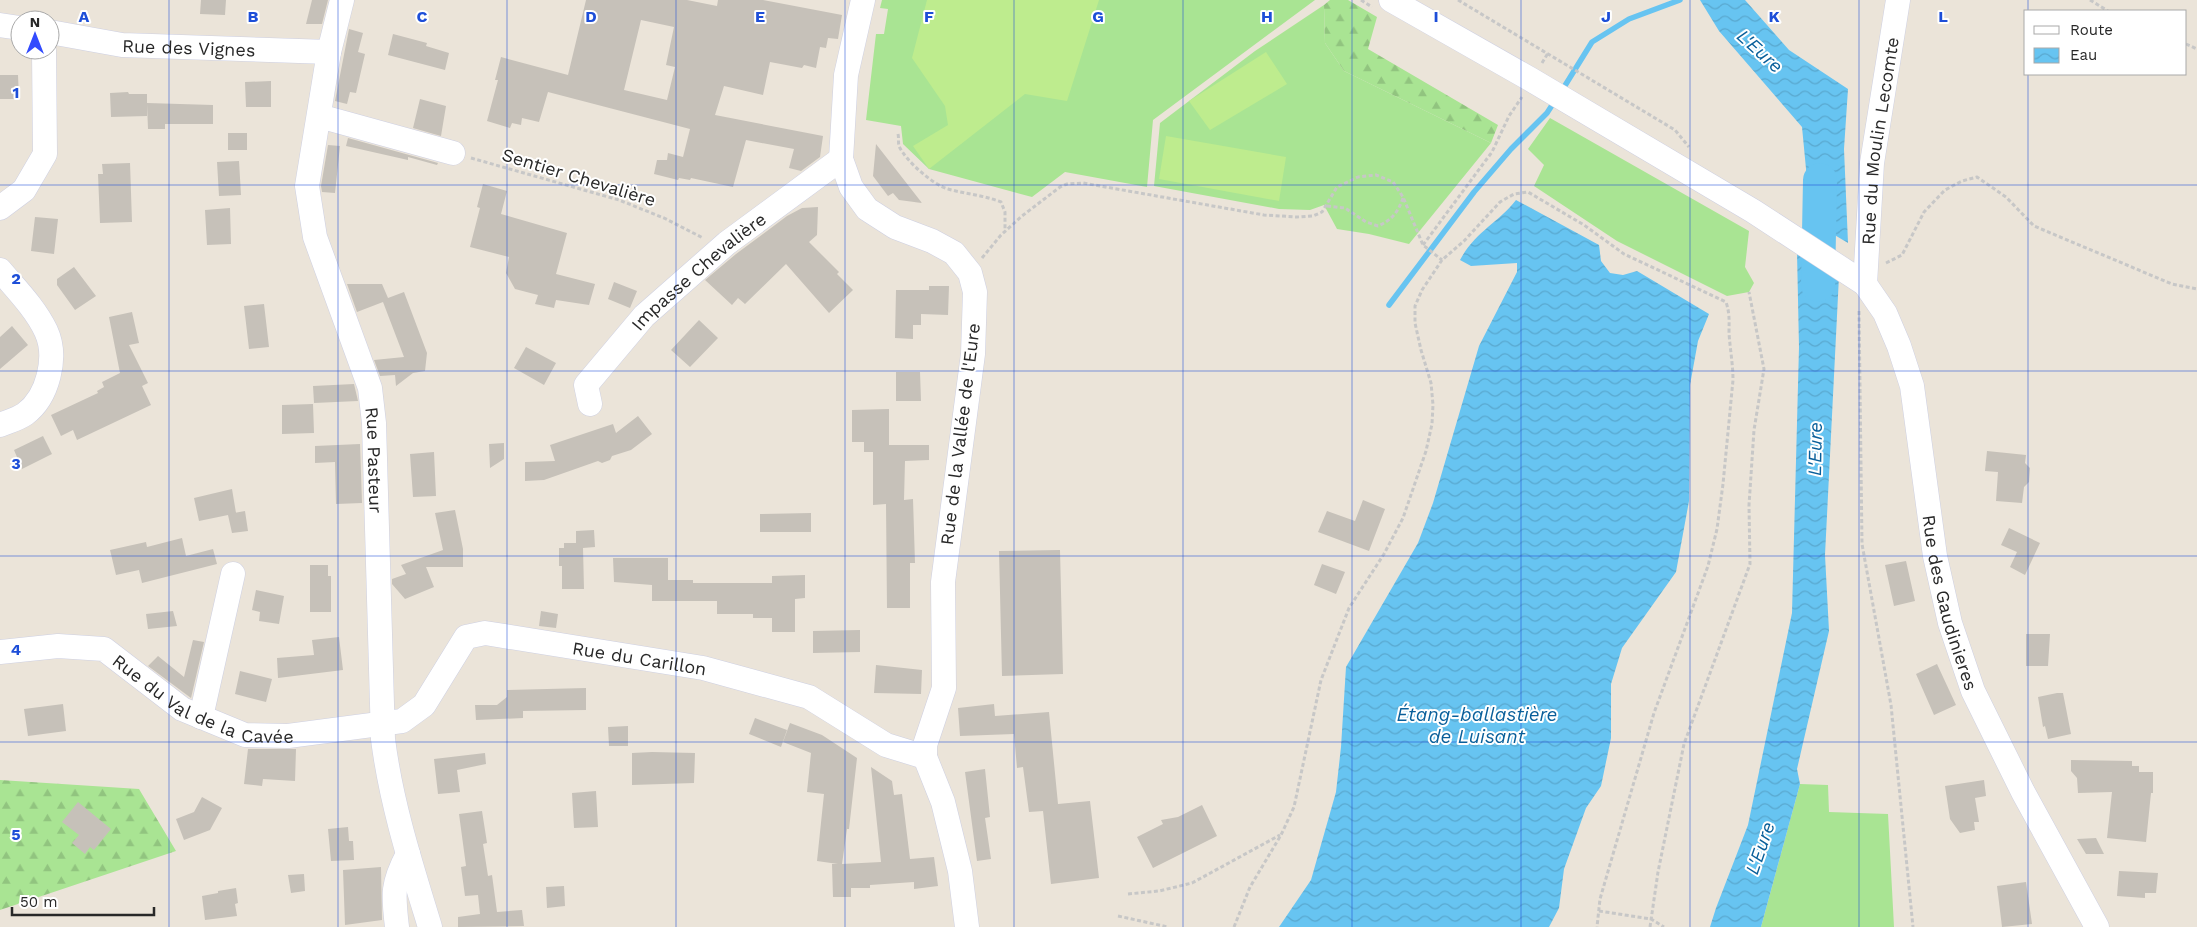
<svg xmlns="http://www.w3.org/2000/svg" width="2197" height="927" font-family="'Work Sans',sans-serif">
  <defs>
    <pattern id="forest-firs" width="22" height="20" patternUnits="userSpaceOnUse" patternTransform="scale(1.25)"><rect width="22" height="20" fill="#a9e493"/><path d="M5 1l3.5 6h-7zM16 11l3.5 6h-7z" fill="#91c47f"/></pattern>
    <pattern id="water-waves" width="16" height="10" patternUnits="userSpaceOnUse" patternTransform="scale(1.25)"><rect width="16" height="10" fill="#67c4f1"/><path d="M0 5q4-4 8 0t8 0" fill="none" stroke="#59a8cf"/></pattern>
  </defs>
  <rect width="100%" height="100%" fill="#ebe4d9"/>
  <path fill="#a9e493" d="M882 0H1315L1153 120 1147 187 1065 172 1032 197 929 169 903 144 901 126 866 120 876 34H884L888 9 880 8Z
    M1324 5 1325 43 1344 71 1491 143 1409 244 1369 234 1337 229 1324 205 1310 210 1279 209 1154 186 1160 123 1255 51Z
    M1550 118 1749 231 1745 267 1754 283 1749 292 1727 296 1617 241 1534 186 1544 165 1528 149Z
    M1800 784 1828 785 1829 812 1888 814 1894 927H1761Z"/>
  <path fill="url(#forest-firs)" d="M1330 0H1348L1377 17 1368 49 1498 125 1491 143 1344 71 1325 43 1324 5Z
    M0 780 139 789 176 851 0 910Z"/>
  <path fill="#beec8e" d="M927 0H1099L1067 101 1025 94 929 169 913 146 948 125 945 106 912 58Z
    M1266 52 1287 84 1210 130 1189 101Z
    M1166 136 1286 157 1279 201 1159 179Z"/>
  <path fill="url(#water-waves)" d="M1700 0H1745L1789 50 1848 89 1844 149 1848 243 1811 221 1802 127 1719 31Z
    M1516 200 1599 245 1601 261 1610 273 1623 275 1637 271 1709 314 1698 341 1690 385 1689 501 1676 572 1622 648 1611 684V738L1601 786 1586 808 1564 869 1559 908 1549 927H1279L1311 880 1336 792 1341 747 1346 667 1418 543 1433 503 1479 346 1517 272V263L1471 266 1460 260C1475 232 1498 223 1516 200Z
    M1797 252 1839 276 1825 555 1829 631 1797 769 1800 784 1761 927H1710L1716 908 1748 825 1792 613 1799 347Z"/>
  <g fill="none" stroke-linecap="round" stroke-linejoin="round">
    <path stroke="#67c4f1" stroke-width="5.5" d="M1561 92 1592 42 1629 19 1680 0
      M1389 305 1474 192 1511 149 1547 113 1556 99"/>
    <path stroke="#67c4f1" stroke-width="34" d="M1818 285 1820 180"/>
  </g>
  <path fill="#c6c1b9" fill-rule="evenodd" d="M201 0H226L225 15 200 14Z
    M312 0H328L322 24H306Z
    M586 0H687L717 6 718 0H763L842 15 838 39 828 38 826 48 820 47 816 68 804 65 802 68 770 62 763 95 724 86 715 115 823 136 820 157 801 171 789 168 794 149 746 140 733 187 691 178 690 180 679 178 678 180 654 174 657 160H667L668 153 683 157 690 129 548 92 539 122 522 118 521 125 512 123 510 128 487 121 498 80H495L501 57 568 75ZM641 20 674 27 666 65 675 67 667 100 624 90Z
    M349 29 363 33 358 52 365 54 356 93 350 92 347 104 335 101Z
    M393 34 427 43 426 46 449 53 445 70 388 55Z
    M0 75H18L19 99H0Z
    M271 81V107H246L245 82Z
    M128 92 129 94H147V103L213 105V124H165V129H148L147 104V116L111 117 110 93Z
    M420 99 446 106 441 136 413 128Z
    M228 133H247V150H228Z
    M348 138 438 163 437 165 408 157V160L346 146Z
    M876 144 922 203 899 200 893 193 888 196 873 176Z
    M328 145 340 146 335 193 322 192 321 186Z
    M239 161 241 195 219 196 217 162Z
    M130 163 132 222 100 223 98 174H103L102 164Z
    M483 184 507 191 501 214 567 233 556 274 595 284 589 305 556 300 554 308 535 304 538 295 515 289 506 273 509 257 470 247 480 208 477 207Z
    M818 207 817 235 809 242 839 272 837 274 853 290 829 313 786 264 745 304 738 298 732 305 705 280 736 254 787 216 802 208Z
    M230 208 231 244 207 245 205 210Z
    M35 217 58 219 54 254 31 251Z
    M74 267 96 296 75 310 57 285V279Z
    M614 282 637 291 630 308 608 299Z
    M347 284H382L388 298 404 292 427 353 425 371 413 373 396 386 395 375 380 376 374 360 404 357 383 302 357 312Z
    M929 286H949L948 315 921 314V325H913V339L895 338 896 290H929Z
    M264 304 269 347 249 349 244 306Z
    M132 312 139 343 129 345 148 383 142 386 151 405 77 440 73 430 61 436 51 415 98 393 97 391 104 387 102 382 120 373 109 317Z
    M699 320 718 338 690 367 671 350Z
    M12 326 28 345 0 369V337Z
    M526 347 556 363 544 385 514 368Z
    M896 372H920L921 401H896Z
    M354 384 358 401 314 403 313 386Z
    M313 404 314 433 282 434V405Z
    M889 409V445H929V460L905 461 904 500 913 499 915 563H910V608H887L886 504 873 505V452H864V442H852V410Z
    M638 416 652 434 631 450 612 456 610 460 602 463 598 461 544 480 525 481V462L555 461 550 445 613 424 616 433Z
    M43 436 52 454 22 469 14 450Z
    M504 443V459L490 468 489 444Z
    M360 444 362 503 336 504 335 462 315 463V446Z
    M1987 451 2026 455 2025 463 2030 468 2029 482 2024 487 2022 503 1996 501 1998 472 1985 471Z
    M434 452 436 496 413 497 410 454Z
    M232 489 236 513H234L245 511 248 531 232 533 228 515 199 521 194 498Z
    M1363 500 1385 509 1369 551 1318 532 1327 511 1355 521Z
    M455 510 463 549V567H426L434 587 405 599 392 584V579L406 574 401 565 443 550 435 513Z
    M811 513V532H760V514Z
    M2009 528 2040 543 2025 575 2010 567 2017 552 2001 545Z
    M594 530 595 547 583 548 584 589H562V566H559V548H564V543H576V531Z
    M182 538 186 556 213 549 217 564 142 583 139 570 116 575 110 550 146 542 147 547Z
    M1060 550 1063 674 1002 676 999 551Z
    M613 558H668V580H693V583H772V576L805 575V598L795 599V632H772V618H753V614H717V601H652V585L614 582Z
    M1906 561 1915 601 1894 606 1885 565Z
    M1322 564 1345 572 1336 594 1314 585Z
    M310 565H328V576H331V612H310Z
    M256 590 284 596 279 624 259 621 260 612 252 610Z
    M173 611 177 626 148 629 146 614Z
    M541 611 558 614 556 628 539 626Z
    M860 630V652L813 653V631Z
    M2026 634H2050L2048 666H2026Z
    M339 637 343 670 278 678 277 658 314 655 312 640Z
    M193 640 204 642 191 698 148 666 158 656 184 677Z
    M1937 664 1956 705 1934 715 1916 674Z
    M876 665 922 670 921 694 874 693Z
    M240 671 272 679 266 702 235 694Z
    M586 688V710L523 711V718L476 720 475 705H497L507 697V690Z
    M2057 693H2063L2071 734 2048 739 2045 726 2043 727 2038 697Z
    M63 704 66 731 28 736 24 709Z
    M994 704 995 716 1049 712 1058 804 1090 801 1099 878 1051 884 1043 811 1029 812 1023 767 1017 768 1014 734 960 736 958 708Z
    M755 718 787 730 781 747 749 734Z
    M790 723 822 735 857 758 849 829H847L842 864 881 862 871 767 892 781 894 795 902 794 910 859 934 857 938 886 914 889V882L870 885V888H851V897H833L832 864H838L817 861 824 794 807 792 811 753 783 742Z
    M628 726V746H609L608 727Z
    M248 749H296L295 781 263 779 262 786 244 784Z
    M652 752 695 753 694 783 632 785V753Z
    M485 753 486 764 457 770 460 792 438 794 434 759Z
    M2071 760 2132 761V766H2139V772H2153V793H2151L2146 842 2107 838 2112 792 2078 793 2077 778 2071 771Z
    M985 769 990 817 985 818 991 859 977 861 965 772Z
    M1984 780 1986 796 1975 798 1979 822H1974L1975 830 1960 833 1950 819 1945 786Z
    M596 791 598 827 574 828 572 793Z
    M202 797 222 808 210 830 184 840 176 819 194 812Z
    M78 802 111 829 94 850 90 847 85 854 72 843 79 835 62 822Z
    M1202 805 1217 836 1153 868 1137 837 1163 824 1161 820 1178 817Z
    M482 811 487 843 483 844 488 876 492 875 497 912 522 910 524 926 458 927V917L480 914 478 895 465 896 461 867 466 866 459 814Z
    M348 827 349 841H353L354 860 331 861 328 829Z
    M2096 838 2104 854H2086L2077 839Z
    M381 867 382 920 345 925 343 870Z
    M2119 871 2158 873 2156 893H2145V898L2117 896Z
    M304 874 305 891 291 893 288 875Z
    M2026 882 2032 924 2002 927 1997 886Z
    M564 886 565 906 547 908 546 887Z
    M236 888 238 903 235 904 237 916 205 920 202 896 218 893V891Z"/>
  <g fill="none" stroke-linecap="round" stroke-linejoin="round">
    <g stroke="#ced0e2" stroke-width="25">
      <g id="minor">
        <path id="s1" d="M342 0 329 52 307 186 315 237 370 388 374 423 383 739C391 803 411 865 430 927"/>
        <path d="M863 0 846 75 841 159 851 187 867 209 895 227 932 241 954 253 970 273 975 292 973 354 943 582 944 688 925 745V757L943 802 960 871 967 927"/>
        <path id="s2" d="M1391 0 1530 79 1753 211 1865 284 1885 313 1899 346 1912 386 1935 556 1950 623 1973 691 2023 792 2097 927"/>
        <path d="M0 25 20 28"/>
        <path id="s3" d="M50 32 122 45 329 52"/>
        <path d="M319 116 453 153"/>
        <path d="M0 208 24 190 45 154 44 50"/>
        <path d="M0 270C16 289 35 308 46 331 58 357 48 397 25 414 18 419 7 422 0 425"/>
        <path id="s4" d="M1865 284 1872 163 1898 0"/>
        <path id="s5" d="M590 404 586 385 644 316 727 243 841 159"/>
        <path id="s6" d="M0 652 58 646 104 649 182 709 245 735 288 736 402 721 424 705 466 637 485 633 703 668 809 697 886 745 925 757"/>
        <path d="M201 717 233 574"/>
        <path d="M397 927C393 894 392 884 408 854"/>
      </g>
    </g>
    <path stroke="#c7c7c7" stroke-width="3" stroke-dasharray="4 2.5" stroke-linecap="butt" d="M1361 0 1372 7
      M1458 0 1675 130 1689 147
      M2090 0 2108 11
      M2186 44 2197 49
      M1542 63 1548 53
      M898 134C899 138 898 142 899 146 905 160 933 185 948 189 966 194 983 195 1001 202L1005 212V231
      M471 158 619 200 664 218 703 238
      M1327 206 1345 208 1366 222 1378 226C1392 220 1398 212 1403 198
      M1423 245 1492 152 1509 116 1522 97
      M982 258 1001 235 1022 216 1060 187 1067 184 1083 183 1264 215 1297 217 1313 216 1322 212 1337 187 1358 177 1376 175 1393 182 1403 197 1423 245 1442 260
      M1886 263 1902 255 1924 212 1945 190 1962 181 1977 177 2006 197 2034 226 2172 284 2197 289
      M1859 311 1862 544 1891 705 1913 927
      M1128 894 1159 891 1192 883 1280 835
      M1599 911 1651 919 1664 927
      M1118 916 1168 927
      M1234 927 1250 887 1281 835 1294 807 1321 680 1349 608 1384 554 1403 518 1426 451 1432 424 1433 405 1431 383 1421 350 1415 323V306L1422 290 1442 260 1464 241 1500 202 1514 194 1528 192 1584 225 1624 254 1726 302C1730 314 1729 321 1729 333 1730 349 1733 364 1733 380L1723 484 1717 529 1708 566 1654 713 1600 899 1597 927
      M1650 927 1658 872 1684 744 1750 564 1749 505 1754 430 1764 369 1749 292"/>
    <use href="#minor" stroke="#fff" stroke-width="24"/>
  </g>
  <path fill="none" stroke="#1d4ed8" stroke-width="1" stroke-opacity="0.55" d="M169 0V927M338 0V927M507 0V927M676 0V927M845 0V927M1014 0V927M1183 0V927M1352 0V927M1521 0V927M1690 0V927M1859 0V927M2028 0V11M2028 74V927M0 185H2197M0 371H2197M0 556H2197M0 742H2197"/>
  <g text-anchor="middle" dominant-baseline="central" stroke-width="4" stroke-linejoin="round" paint-order="stroke">
    <g font-size="18" fill="#282828" stroke="#fff">
      <text stroke="none"><textPath href="#s3" startOffset="140">Rue des Vignes</textPath></text>
      <text stroke="none"><textPath href="#s4" startOffset="144">Rue du Moulin Lecomte</textPath></text>
      <text transform="translate(579 177) rotate(17)">Sentier Chevalière</text>
      <text stroke="none"><textPath href="#s5" startOffset="180">Impasse Chevalière</textPath></text>
      <text transform="translate(960 434) rotate(-83)">Rue de la Vallée de l'Eure</text>
      <text stroke="none"><textPath href="#s1" startOffset="474">Rue Pasteur</textPath></text>
      <text stroke="none"><textPath href="#s2" startOffset="886">Rue des Gaudinieres</textPath></text>
      <text stroke="none"><textPath href="#s6" startOffset="712">Rue du Carillon</textPath></text>
      <text stroke="none"><textPath href="#s6" startOffset="219">Rue du Val de la Cavée</textPath></text>
    </g>
    <g font-size="19" font-style="italic" fill="#095f9a" stroke="#fff">
      <text transform="translate(1760 51) rotate(42)">L'Eure</text>
      <text transform="translate(1815 449) rotate(-89)">L'Eure</text>
      <text x="1477" y="714">Étang-ballastière<tspan x="1477" dy="22">de Luisant</tspan></text>
      <text transform="translate(1760 848) rotate(-71)">L'Eure</text>
    </g>
  </g>
  <g font-size="16" text-anchor="middle" font-weight="bold" fill="#1d4ed8" stroke="#fff" stroke-width="4" stroke-linejoin="round" paint-order="stroke">
    <text x="84" y="22">A</text>
    <text x="253" y="22">B</text>
    <text x="422" y="22">C</text>
    <text x="591" y="22">D</text>
    <text x="760" y="22">E</text>
    <text x="929" y="22">F</text>
    <text x="1098" y="22">G</text>
    <text x="1267" y="22">H</text>
    <text x="1436" y="22">I</text>
    <text x="1606" y="22">J</text>
    <text x="1774" y="22">K</text>
    <text x="1943" y="22">L</text>
    <text x="16" y="98">1</text>
    <text x="16" y="284">2</text>
    <text x="16" y="469">3</text>
    <text x="16" y="655">4</text>
    <text x="16" y="840">5</text>
  </g>
  <rect x="2024" y="10" width="162" height="65" fill="#ffffff" stroke="#a9a9a9"/>
  <rect x="2034" y="26" width="25" height="8" fill="#ffffff" stroke="#a9a9a9"/>
  <text x="2070" y="35" font-size="15" fill="#282828">Route</text>
  <rect x="2034" y="48" width="25" height="15" fill="url(#water-waves)" stroke="#a9a9a9"/>
  <text x="2070" y="60" font-size="15" fill="#282828">Eau</text>
  <g transform="translate(35 35)"><circle r="24" fill="#ffffff" stroke="#a9a9a9"/>
  <path d="M0-4L9 19L0 12L-9 19Z" fill="#324bfe"/>
  <text y="-8" font-size="14" font-weight="bold" text-anchor="middle" fill="#282828">N</text>
  </g>
  <path d="M12 907v8h142v-8" fill="none" stroke="#282828" stroke-width="2.5"/>
  <text x="20" y="907" font-size="15" fill="#282828" stroke="#ffffff" stroke-width="4" paint-order="stroke">50 m</text>
</svg>
